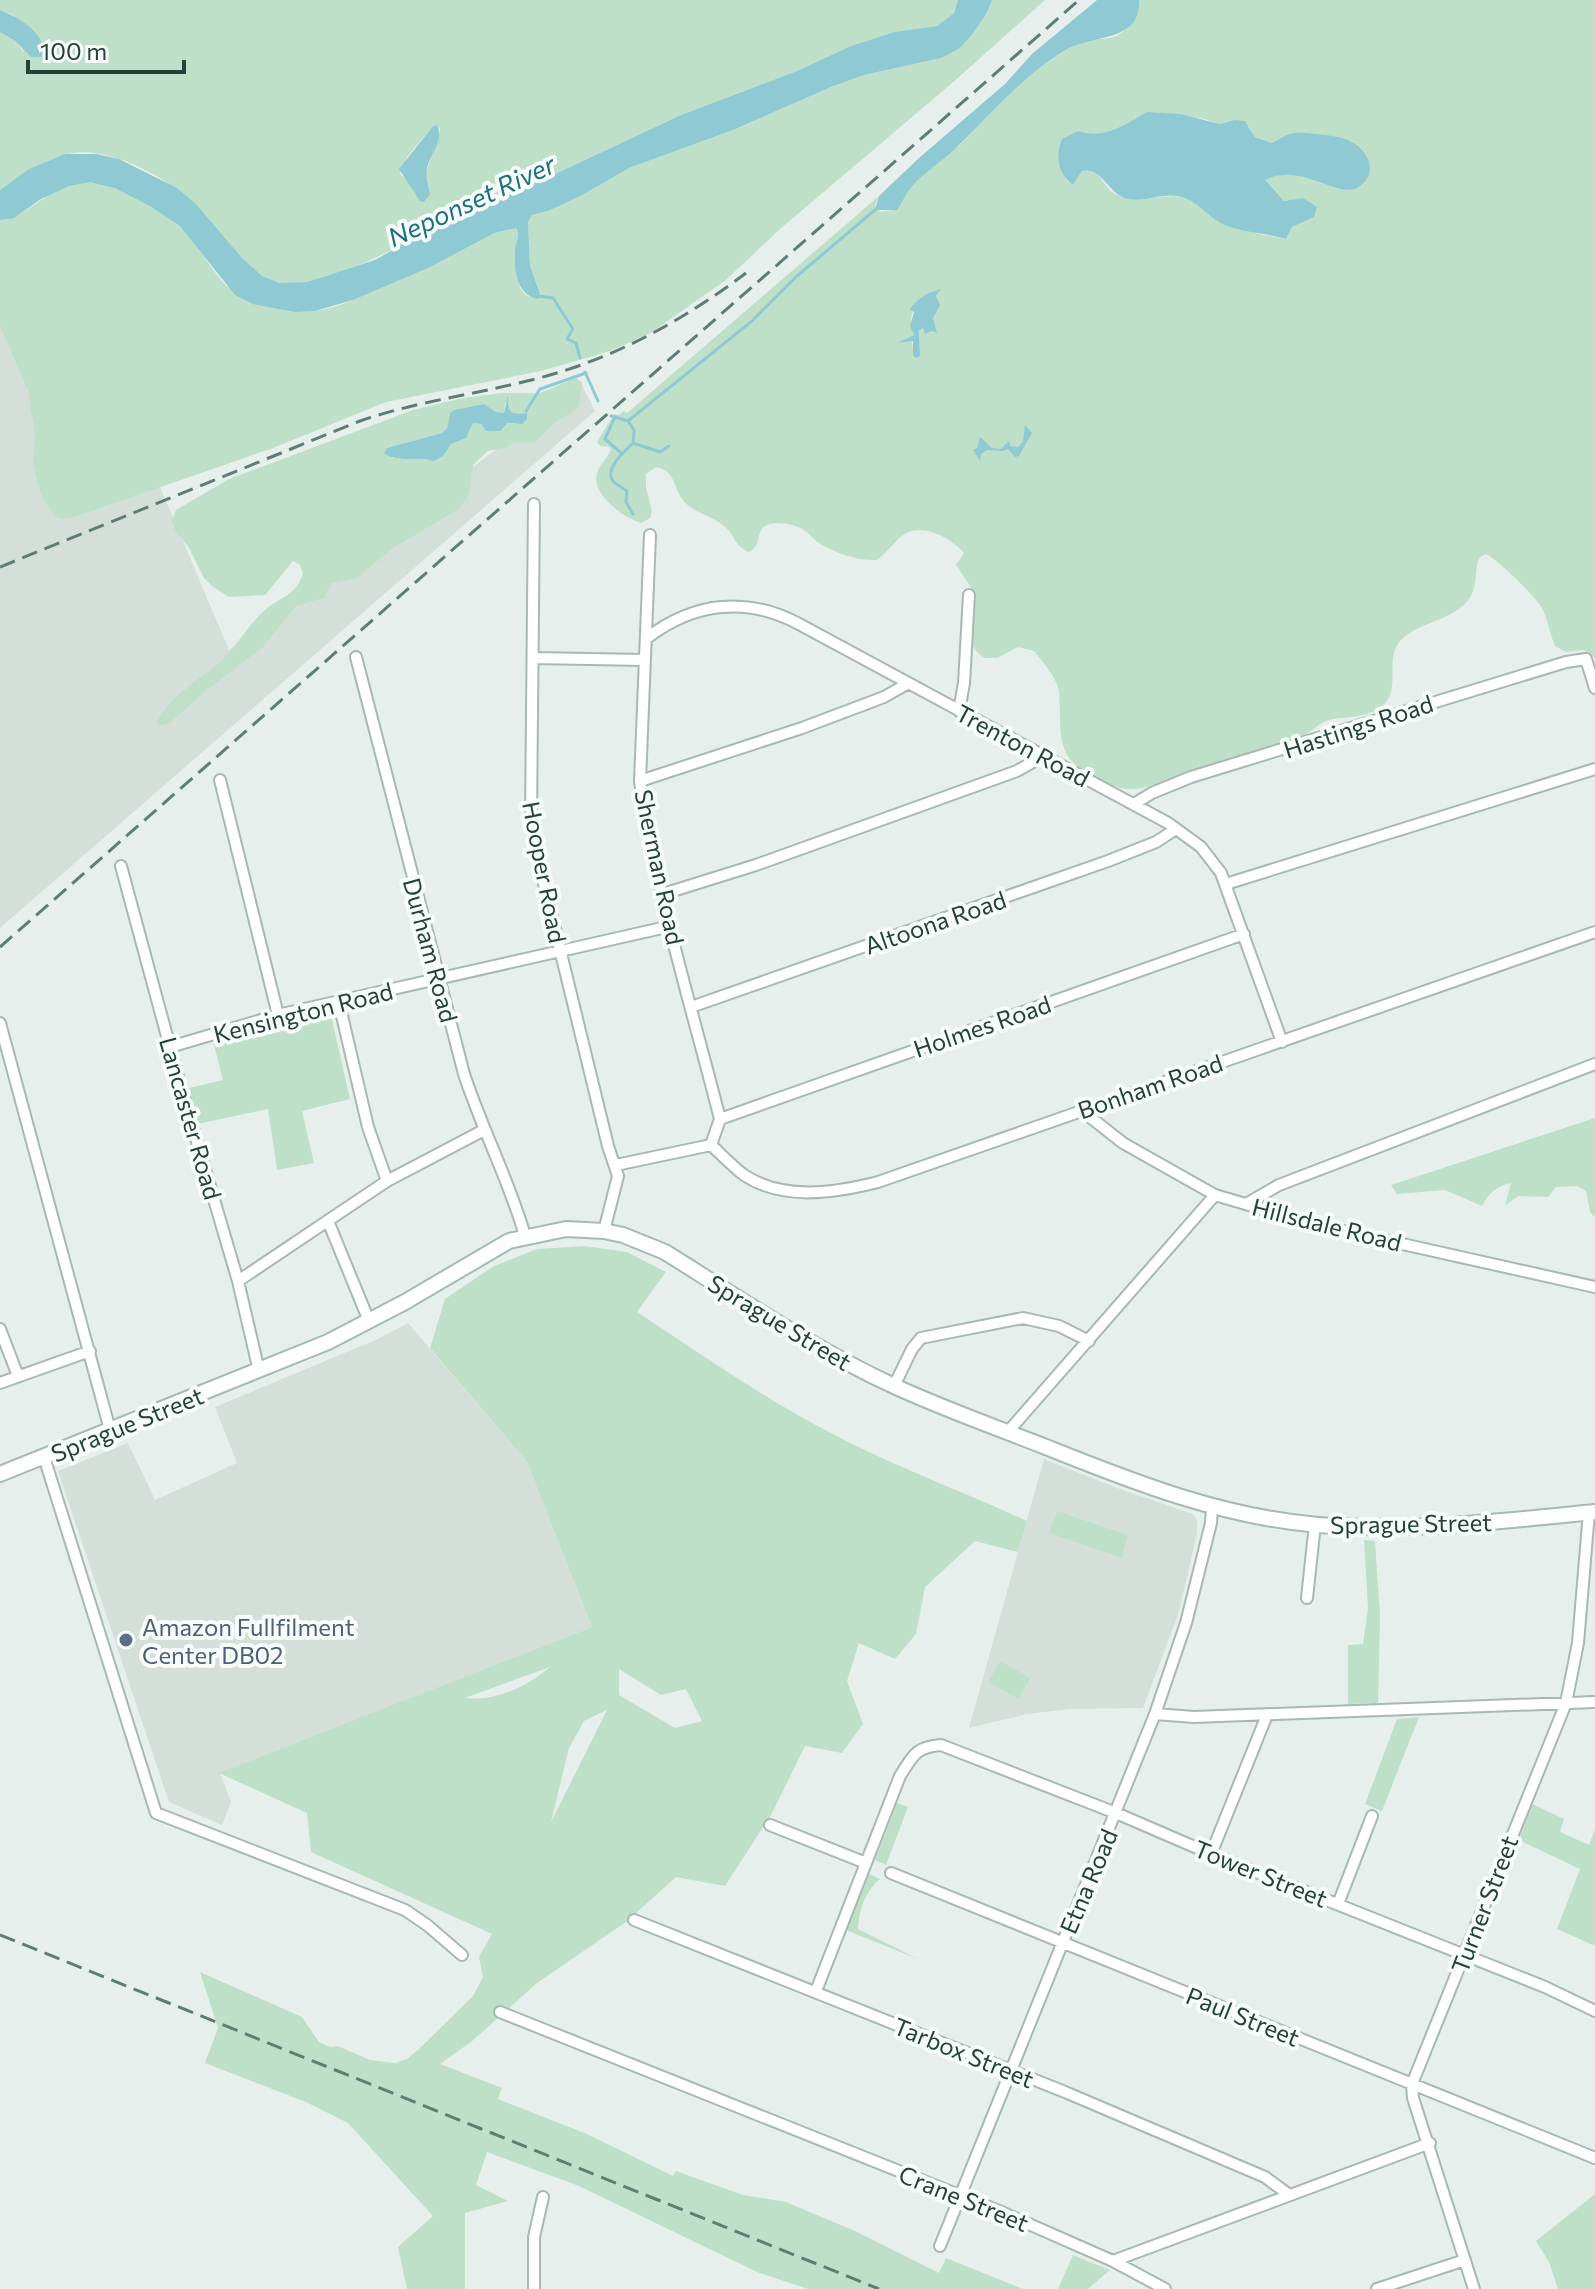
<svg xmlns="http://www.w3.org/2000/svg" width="1595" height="2289" font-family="Commissioner,sans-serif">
  <rect width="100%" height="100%" fill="#e6efeb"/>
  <path fill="#d4dfda" d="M0 312 48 423 67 518 158 482 229 650 582 385 595 411 0 928Z
    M408 1323 527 1462 592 1627 220 1773 231 1802 222 1825 169 1802 58 1471 128 1443 155 1500 237 1463 215 1407 378 1339Z
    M1044 1459 1117 1488 1193 1514 1197 1520V1534L1178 1615 1143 1708 1070 1709 1027 1714 969 1728Z"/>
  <path fill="#bfe0c8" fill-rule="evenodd" d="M0 0H958L954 13 937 26 894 32 851 46 797 71 681 115 480 209 456 208 452 220 446 226C433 232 420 237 407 243 367 260 326 288 280 283 261 281 245 261 232 247 219 232 207 215 192 201 164 176 103 142 64 155 41 162 20 177 0 190V32L15 41 24 52 13 15 0 10ZM433 126 440 128V132L426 172 430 194H415L408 181 400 174 407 157Z
    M992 0H1045L951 84 780 229 726 280 649 334 610 351 541 371 386 402 273 448 74 517 61 519 55 516 43 499 38 486 33 461 35 434 28 391 0 326V220C30 218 52 181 87 182 118 183 168 211 188 234 197 245 219 281 228 287 238 293 286 310 297 311 332 315 369 292 400 278 411 273 423 270 433 265 457 252 490 229 516 228L519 234 515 258 520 288 525 295 538 299 541 295 530 266 528 222 532 215 548 211 629 168 733 130 831 87 864 75 941 58 987 14Z
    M1139 0H1595V658L1584 650 1566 652 1555 646C1550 634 1548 621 1543 610 1539 600 1495 556 1485 554L1479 558C1475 569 1477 583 1472 594 1458 621 1419 621 1401 640 1383 660 1403 690 1381 707 1365 719 1346 716 1329 720 1318 723 1312 732 1303 736 1279 746 1253 755 1228 761 1216 764 1204 766 1192 770 1173 777 1149 790 1128 789 1112 788 1085 774 1074 763 1055 746 1062 714 1059 692 1057 677 1043 663 1034 651L1018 647 997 658H985C960 643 975 619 976 595L956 565 964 553C953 539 924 523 906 533 895 540 888 552 877 560 858 561 839 554 822 545 814 541 810 533 802 529 794 524 773 520 765 526 755 534 763 544 749 552 733 545 736 536 724 526 712 515 692 513 682 499 673 485 675 471 656 467L646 474V487L652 511 650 518 641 523C624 518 590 494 597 473 600 464 607 458 611 450L609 447 600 446 597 442 614 414 619 415 624 411 627 413 879 196 875 206 880 212 892 210 900 206C908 179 940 163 960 145 994 112 1023 74 1065 51 1070 48 1076 44 1082 42 1095 37 1111 42 1123 32 1131 26 1139 10 1139 0ZM1201 118 1220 124 1234 120 1249 126 1255 137 1273 143C1296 129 1308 136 1334 136L1315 180C1296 174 1283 171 1264 180L1284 201 1304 198 1305 221 1292 227 1286 239 1258 234 1187 198C1166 192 1129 205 1112 192 1101 183 1100 168 1082 171L1073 185 1067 181 1061 171 1078 132C1093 136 1103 135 1117 130ZM937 290 933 318 936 331 923 328 919 331 920 351 913 349 912 340 899 342 914 335C905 316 918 295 937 290Z
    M576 378 582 382 579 406 575 411 555 422 534 443 515 442 505 448 488 451 473 465 469 494 459 509 393 548 357 578 332 583 324 598 296 606 263 647 204 692 170 723 159 726 157 721C171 695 198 681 220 662 236 647 247 626 264 611 279 597 295 597 303 574L300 565 293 561 265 595 229 597 213 587 204 578 189 548 175 530 172 521 176 510 229 479 413 410 463 398 502 393H540ZM505 403H507L510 410 514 414H523L518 424 506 423 502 431H486L481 424 473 423 466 438 451 444 431 460 421 458H392L387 448 442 433 447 428 450 413 454 410 484 404 496 412 504 413Z
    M331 1015 350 1099 302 1111 314 1163 277 1170 268 1109 197 1124 189 1088 223 1080 213 1041Z
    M1595 1118V1218L1590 1212 1586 1191 1577 1186 1556 1187 1548 1197 1518 1196 1505 1206 1511 1183C1496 1186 1489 1193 1482 1206L1445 1190 1397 1194 1391 1185Z
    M585 1246 627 1252 666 1272 637 1312C699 1353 759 1395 825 1430 890 1465 960 1490 1027 1521L1018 1552 975 1541 925 1587 916 1634 895 1659 859 1643 847 1681 863 1724 842 1753 805 1746 771 1815 725 1886 676 1877 626 1922 537 1983 471 2042 440 2064 502 2088 498 2099 587 2134 673 2176 676 2171 743 2195 786 2202 855 2231 939 2273 946 2258 1023 2289H808L757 2272 579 2186 487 2152 476 2185 508 2201 465 2213V2289H407L398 2247 433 2216 348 2123 306 2102 205 2063 218 2028 200 1972 302 2017 319 2042 330 2047 338 2046 370 2060 395 2063 407 2059 418 2050 473 1996 483 1977 479 1957 492 1934 311 1852 307 1813 219 1773 592 1627 527 1462 430 1348 445 1299 494 1266 537 1249ZM550 1667C528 1686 495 1702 465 1698ZM619 1669 661 1695 686 1689 702 1721 675 1728 619 1695ZM607 1710 551 1822 569 1748 584 1721Z
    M1057 1511 1128 1535 1122 1558 1049 1533Z
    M1364 1540 1375 1541 1380 1616 1378 1703 1348 1704V1645L1363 1644 1368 1608Z
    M1000 1661 1030 1678 1019 1699 988 1682Z
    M1419 1717 1382 1811 1365 1804 1397 1719Z
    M897 1803 908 1807 886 1865 875 1860Z
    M1532 1804 1564 1819 1560 1832 1589 1845 1595 1829V1946L1557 1929 1580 1869 1519 1840Z
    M869 1874 880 1879C865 1892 859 1909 858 1929L918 1959 846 1930Z
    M1595 2194V2289H1558L1549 2262 1536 2241Z
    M1073 2255 1110 2270 1088 2289H1058Z"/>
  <path fill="#8ec9d4" d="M958 0H992L987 13 973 33 960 48 941 58 864 75 831 87 733 130 629 168 582 195 548 211 532 215 528 222 530 266 541 296 538 299C517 295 514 271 515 252 515 242 521 236 516 228L494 233 430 267 353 300 315 311 295 312 253 304 235 295 180 226 150 206 115 188 90 182 69 186 41 199 14 218 0 220V190L29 169 65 154H96L119 159 177 188 196 204 242 258 262 276 279 283 308 282 375 260 407 242 446 226 459 207 480 209 681 115 797 71 851 46 894 32 937 26 954 13Z
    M1097 0H1139C1141 43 1093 34 1066 50 1024 74 995 111 960 144 946 159 928 169 914 184 906 193 903 201 897 210H875L879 196 919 158 1005 84 1032 54Z
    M0 10C19 18 48 33 42 57H31L15 41 0 32Z
    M1147 112 1180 114 1220 124 1234 120 1245 121 1255 137 1272 143C1280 139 1286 134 1295 133 1302 132 1338 136 1345 139 1365 145 1381 171 1360 186 1339 202 1303 161 1265 180L1284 201 1303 198 1317 207 1314 217 1292 227 1286 239C1266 233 1245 233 1225 225 1207 217 1198 200 1178 196 1161 193 1144 202 1128 199 1108 195 1103 167 1082 171L1073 185C1058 175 1055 156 1062 139L1078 131C1105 140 1124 125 1147 112Z
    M437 125C445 139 430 154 427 168 425 177 429 186 430 194L424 202 420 201 399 169 433 126Z
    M941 289 936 296 940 305 933 318 937 333 931 331 925 334 923 328 919 331 920 356 916 358 913 355V341L897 343 914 335 910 326 914 312 910 309C918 298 928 292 941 289Z
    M508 394C507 414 512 415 527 413V419L522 424 507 423 501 431H486L481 424 473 423 466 438 451 444 443 456 434 461C417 455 398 464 384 453L387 448 442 433 447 428 450 413 454 410 484 404 496 412 504 413Z
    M1025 425 1032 433 1019 456 1015 457 1008 449 1002 451 987 450 981 454 980 461 973 450 977 448 980 437 992 448 1001 449 1008 442H1010V446L1018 447 1023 442Z"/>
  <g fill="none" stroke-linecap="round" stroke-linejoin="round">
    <path stroke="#8ec9d4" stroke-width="3" d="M538 296 553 298 573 329 567 339 576 343 580 358
      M585 372 598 401
      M526 411 540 389 586 373
      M611 416 615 417 605 439 621 453
      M615 417 628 421 634 430 633 443C625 451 601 471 615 483 619 486 623 488 627 491L626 502 633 514
      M628 421 752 321 797 276 875 210
      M633 443 660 452 669 446"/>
    <g stroke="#a8b8b2" stroke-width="14">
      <path id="street" d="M534 504 531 820 538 859 608 1146 618 1176 604 1231
        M650 535 640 781C656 894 692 1008 720 1119L711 1145
        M647 638C694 602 747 596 799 624L1168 823 1201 847 1221 873 1282 1042
        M356 657 464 1074C482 1129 509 1180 525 1236
        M534 658 644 660
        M959 711 964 683 969 595
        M220 780 278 1015
        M640 781 802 728 884 697 907 684
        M1134 804 1152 793 1191 777 1566 662 1586 659 1595 688
        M121 866 178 1077 238 1281 259 1371
        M1226 884 1595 769
        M663 894 756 865 1017 771 1044 756
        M339 1003 368 1127 387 1181
        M691 1007 1108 861 1156 842 1176 829
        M0 1023 110 1430
        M170 1047 278 1015 671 926
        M1081 1110 1123 1143 1215 1195 1313 1224 1595 1287
        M720 1119 1244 934
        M711 1145C722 1155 732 1166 744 1175 783 1201 835 1193 878 1182L1595 932
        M616 1165 711 1145
        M1246 1204 1279 1185 1595 1064
        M328 1221 369 1321
        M238 1281 387 1181 484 1130
        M0 1329 18 1376
        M0 1383 90 1351
        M894 1386 912 1349 921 1338 1023 1318 1059 1326 1089 1341
        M1007 1433 1215 1195
        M44 1457 156 1813 405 1910 427 1925 462 1955
        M1307 1598 1315 1524
        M1155 1714 1194 1717 1595 1702
        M770 1825 866 1863
        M1211 1854 1267 1715
        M891 1873 1595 2158
        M1338 1904 1372 1816
        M634 1920 1065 2092 1265 2177 1288 2194
        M816 1991 900 1776C913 1756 915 1747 941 1745L1116 1813 1211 1854 1545 1987 1595 2011
        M500 2012 999 2211 1113 2261 1430 2143
        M940 2246 1155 1714 1186 1623 1211 1523 1212 1507
        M1113 2261 1165 2289
        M534 2289V2237L543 2197
        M1377 2289 1465 2260
        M1474 2289 1413 2098 1412 2084 1566 1703 1578 1643 1589 1512"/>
    </g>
    <g stroke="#a4bbb3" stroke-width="18">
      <path id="secondary" d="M0 1474 328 1342 405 1302 509 1241 566 1229 604 1231 623 1235 665 1252C740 1299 814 1349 894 1386 944 1409 995 1427 1046 1447 1133 1482 1222 1517 1318 1525 1410 1532 1503 1521 1595 1512"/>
    </g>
    <use href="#street" stroke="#fff" stroke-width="10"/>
    <use href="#secondary" stroke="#fff" stroke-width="14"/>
    <path stroke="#5f7d75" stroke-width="3" stroke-dasharray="16 8" stroke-linecap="butt" d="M0 567 360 421C415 402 471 395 527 381 608 362 680 323 746 273
      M0 947 1079 0
      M0 1935 879 2289"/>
  </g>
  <circle fill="#5c6f8a" stroke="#f7fbf9" stroke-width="3" cx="126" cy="1640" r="8"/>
  <g text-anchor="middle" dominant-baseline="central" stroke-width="8" stroke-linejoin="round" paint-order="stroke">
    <g font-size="24" fill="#24423a" stroke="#f7fbf9">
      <text transform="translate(1358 726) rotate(-18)">Hastings Road</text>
      <text transform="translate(1023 745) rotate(28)">Trenton Road</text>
      <text transform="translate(660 867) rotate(78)">Sherman Road</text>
      <text transform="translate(545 872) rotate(79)">Hooper Road</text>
      <text transform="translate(935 922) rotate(-19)">Altoona Road</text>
      <text transform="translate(431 950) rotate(75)">Durham Road</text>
      <text transform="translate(303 1012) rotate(-14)">Kensington Road</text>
      <text transform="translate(982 1026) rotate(-19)">Holmes Road</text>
      <text transform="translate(1150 1086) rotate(-19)">Bonham Road</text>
      <text transform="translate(191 1118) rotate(74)">Lancaster Road</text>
      <text transform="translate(1327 1224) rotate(14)">Hillsdale Road</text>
      <text transform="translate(780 1322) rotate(31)">Sprague Street</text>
      <text transform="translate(127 1424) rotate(-22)">Sprague Street</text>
      <text transform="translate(1411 1523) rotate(-1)">Sprague Street</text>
      <text transform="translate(1261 1873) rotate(22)">Tower Street</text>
      <text transform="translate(1088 1881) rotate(-67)">Etna Road</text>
      <text transform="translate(1484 1904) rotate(-69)">Turner Street</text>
      <text transform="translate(1243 2016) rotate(22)">Paul Street</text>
      <text transform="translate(964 2052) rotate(22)">Tarbox Street</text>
      <text transform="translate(964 2198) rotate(22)">Crane Street</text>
    </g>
    <g font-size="24" fill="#4e5e75" stroke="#f7fbf9" text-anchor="start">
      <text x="142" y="1626">Amazon Fullfilment<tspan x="142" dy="28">Center DB02</tspan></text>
    </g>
    <g font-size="26" font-style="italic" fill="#1c6f80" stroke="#f7fbf9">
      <text transform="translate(471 200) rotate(-25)">Neponset River</text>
    </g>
  </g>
  <path d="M28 60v12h156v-12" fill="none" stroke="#24423a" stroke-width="4"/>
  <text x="40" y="60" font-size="24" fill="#24423a" stroke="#f7fbf9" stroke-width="6" paint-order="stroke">100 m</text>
</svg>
